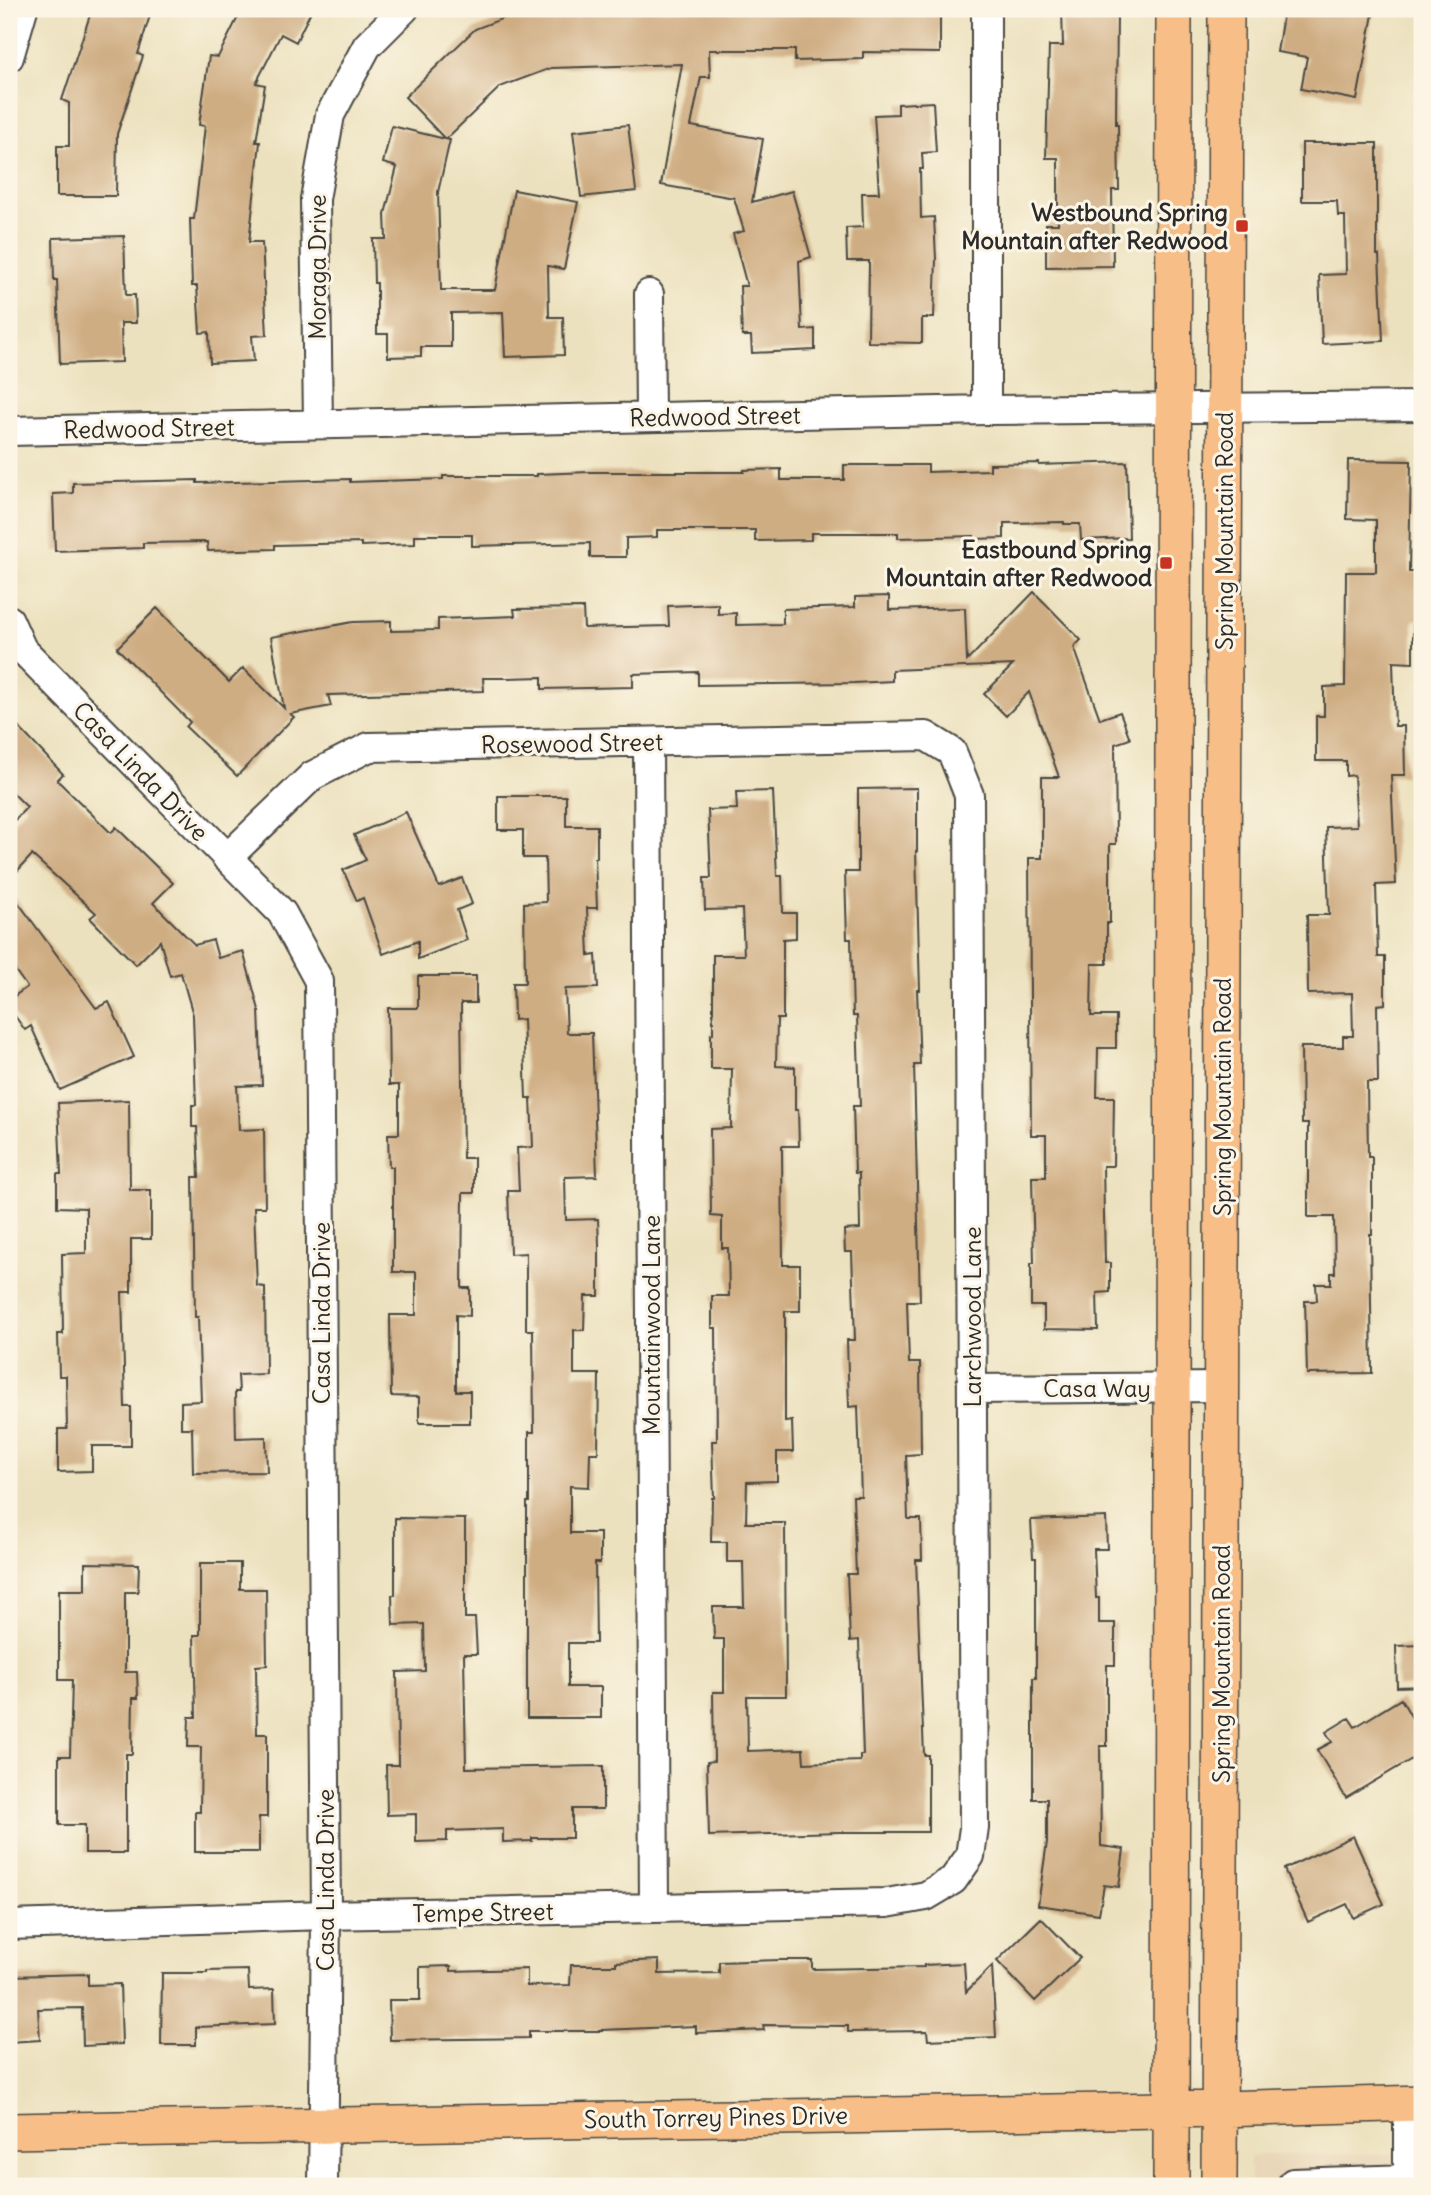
<svg xmlns="http://www.w3.org/2000/svg" width="1431" height="2195" font-family="Delius,sans-serif">
  <rect width="100%" height="100%" fill="#fcf5e5"/>
  <filter id="ink" filterUnits="userSpaceOnUse"><feTurbulence type="fractalNoise" baseFrequency=".0143" numOctaves="2"/><feDisplacementMap in="SourceGraphic" scale="14" xChannelSelector="R" yChannelSelector="G"/><feConvolveMatrix kernelMatrix="1 2 1 2 8 2 1 2 1" color-interpolation-filters="sRGB"/></filter>
  <filter id="wash" filterUnits="userSpaceOnUse"><feTurbulence type="fractalNoise" baseFrequency=".00686" numOctaves="4" result="noise"/><feDisplacementMap in="SourceGraphic" scale="28" xChannelSelector="R" yChannelSelector="G"/><feGaussianBlur stdDeviation="1.57" result="paint"/><feColorMatrix in="noise" values="0 0 0 0 0 0 0 0 0 0 0 0 0 0 0 0 0 1.4 0 .05"/><feComposite in="paint" operator="in"/></filter>
  <g filter="url(#wash)">
    <rect width="100%" height="100%" fill="#ece1be"/>
    <path fill="#e8d5b7" d="M1422 2154V2186H1250V2155Z"/>
    <g id="blocks">
      <path fill="#cfad83" d="M92 9H152L138 54 143 56 117 134 116 196H57V146H69V103L62 100Z
        M242 9H312L296 42 281 34 256 83 265 85 256 142H260L249 242H262L267 335 252 336 254 361 210 363 209 332 200 333 197 286H192L190 219H194L205 126 199 125 209 56 218 57Z
        M527 9H940V53L863 52V59L795 61V50H709L710 77H701L691 126 763 139 752 202 792 191 811 257 799 261 802 330 815 329V350L752 353 751 336H742L740 286H747L733 234 744 231 734 198 661 185 682 64 551 68 500 87 446 139 450 140 438 192 441 290H495L514 190 578 202 564 269 548 266 549 317H563L564 355 505 357 503 312 451 313V347H421V356L388 357V334H377V283H374L373 239H386L385 214 397 167 383 163 392 126 445 139 405 97 475 29Z
        M1062 9H1117L1116 124H1118L1119 190H1112L1113 266 1046 267V224H1058V158H1046L1049 46H1063Z
        M1284 9H1374L1357 100 1301 89 1307 57 1277 52Z
        M933 102 936 152 922 153 923 169H920L921 218 934 217 936 259 934 318H922V343L868 342 869 261H847L846 228 863 227 862 193H879L874 115 898 114V104Z
        M628 125 636 191 581 197 573 131Z
        M1302 143H1377V255H1379L1383 341 1322 344 1319 275 1346 274 1345 216H1338L1337 201H1302Z
        M124 236 126 295H135L136 323H121L122 362 60 364 57 280H54L53 238Z
        M1348 460 1411 461 1409 572H1420V620H1413V663L1393 662 1395 726H1404L1405 775H1391L1396 884 1376 885 1378 957H1385V1004L1377 1005 1378 1082H1367L1368 1157H1372V1234H1370L1372 1373 1307 1374 1305 1301H1317L1316 1284H1331V1273H1335L1334 1217H1308V1124H1302L1301 1047H1343V1036H1353L1352 993 1308 994 1307 915H1329L1326 827 1357 826 1354 775 1346 776V761H1316V716H1324V687L1345 686 1346 572H1376V520L1347 519Z
        M1127 462 1129 538 1081 540 1080 524H1064V522L1004 523V538L974 539V536L898 538V533H811V540L755 541V530H657V537L626 538V557H590V543L472 546V535H415V544L361 546V543L275 545V549L208 551 207 542 143 543V548L55 551 53 494 73 493V483L197 480V483L350 479V482L443 479V476H537V474L590 472H744V470L781 469V480H844V465H928V472L990 470V464L1039 463V465Z
        M1034 592 1081 640 1074 647 1100 719 1120 712 1130 739 1115 744 1116 844H1110V923H1107V964H1092L1091 1016H1116V1048H1098L1097 1097H1114L1113 1166H1103L1105 1263H1110V1292L1097 1293 1098 1330 1044 1329V1306H1031V1263H1034L1032 1177H1046V1135H1031L1029 858H1042V777H1059L1029 692 1006 716 984 694 1013 665 892 670V681L854 683 698 685V672L633 674V687L542 689V677L507 678H483L484 691 328 695 331 706 290 714 294 717 237 776 186 727 190 722 117 648 157 608 229 682 243 668 284 708 271 637 353 622 391 621V631L438 630V619L515 616 514 609 583 608 584 628 669 626 668 606 718 604V614L736 613V625L783 624V609L855 607V597L889 596V610L965 608 967 661Z
        M9 717 63 774 57 780 111 833 116 827 173 883 153 903 195 945 213 940 218 958 243 951 259 1010 262 1085 237 1086 239 1130 264 1129 265 1207H254L257 1286 265 1287 266 1374 238 1375 239 1392H235L236 1438 266 1437 267 1472 193 1473 192 1428H181V1402L201 1401 198 1317H195L193 1177H199L197 1127H192V1105H196L193 1015 181 973 170 976 160 941 136 965 90 918 96 913 32 855 9 880V826L27 807 9 789Z
        M917 788V851H916L920 990H917L920 1065H914L920 1301H907L909 1363H920L921 1454 906 1455 908 1519H921L922 1560H916L924 1755H928V1832H839L709 1836 707 1762 714 1761 713 1692H724V1639H714L713 1607H744L743 1562H727V1542H711L712 1498H714L712 1441H717L716 1328H712V1296H729L728 1248H722V1217L711 1216 710 1129 731 1128 732 1069H711V1034H713V955H744L742 909 705 910 704 878H711L708 810 737 809 736 792 773 791 777 876H782L783 913H796V938L783 939V1019H777L776 1066 795 1067V1110H798L799 1146H782L783 1265H800V1311H785V1422L792 1421 793 1452H777V1481L747 1482 746 1523H785L786 1696H747L748 1751 803 1749 804 1763 860 1761V1755H863L859 1640 850 1641 847 1574H856L853 1496H861L858 1406 849 1407 847 1340H855L852 1252H845L844 1230 860 1229 859 1173H855L853 1106H860L857 1016H853L851 939H847L845 872H858V789Z
        M498 796H566V826H597V858H595L597 908H587L589 956 596 955 598 988 565 989 567 1033H592L597 1176 565 1177 566 1220 598 1219 599 1245V1296H585L584 1330H574V1374H599L598 1453H590L589 1487 570 1486V1533H600V1563H595L596 1643H568V1687H601V1718H527V1502H529V1432H534L533 1330H526V1253L510 1254 508 1191H519L517 1148 533 1147 531 1098H526L523 1019 514 1020 513 983H525L524 903 546 902 545 858H523V830H498Z
        M406 812 439 887 462 878 472 904 457 910 467 940 418 959V941L383 954 363 898 357 901 343 870 366 860 354 835Z
        M9 890 96 1008 109 1002 134 1057 60 1090 31 1026 25 1030 9 1008V1000L27 987 9 962Z
        M418 976H476V1003H461L463 1158H474V1193H463L462 1288H470V1316L456 1315V1391H470V1423H419V1397L391 1396 390 1315H416V1272H393V1167H389L388 1134H399V1085H389L388 1008H418Z
        M129 1100 130 1190H151V1239H131V1292H122L125 1407H131V1446H92V1471L58 1472V1429H67L66 1376H59L58 1334H63L62 1254 86 1253V1208L57 1207V1174H61L58 1103Z
        M1106 1517 1107 1549H1094L1096 1598H1099V1623H1115V1665H1107V1746H1100L1101 1846 1124 1849 1119 1887 1104 1885 1099 1914 1038 1905 1047 1842V1799H1033V1678H1036V1558H1033L1031 1520Z
        M395 1518 465 1519V1618H475L477 1654H464L466 1768 603 1766V1809H572V1838H532V1841L503 1842V1829L447 1831V1841L416 1842V1814L387 1815 386 1765H398L397 1672 425 1671 424 1624 393 1625 392 1595H395Z
        M85 1563 139 1564 138 1592H125V1672H137L138 1698H133L132 1754H126V1853H85V1825H59V1756H70L72 1680H59V1590H85Z
        M200 1563H240V1589H266L267 1665 256 1666 257 1734H267V1817H259V1852H195V1812H200L201 1747H188L189 1717H196L194 1635H200Z
        M1422 1645V1686L1397 1687 1396 1646Z
        M1401 1699 1422 1735V1753L1346 1798 1317 1750 1332 1742 1326 1732 1349 1718 1355 1727Z
        M1353 1836 1384 1904 1353 1918 1347 1904 1308 1922 1284 1869Z
        M1041 1918 1080 1958 1035 2001 997 1961Z
        M659 1960V1974L719 1973V1962L781 1960H812V1969L924 1967V1965L964 1963 966 1992 992 1966 996 2037 928 2040 927 2031 848 2032V2026L763 2025 764 2030 696 2033V2026L602 2030V2031H529V2038L390 2040 389 2000H420V1967L451 1966V1971L527 1969V1986L570 1985 571 1965H616V1962Z
        M248 1970 249 1990 274 1989 275 2024 196 2027V2045H161L162 1973H207V1971Z
        M88 1974V1985L120 1984 122 2044 83 2046 82 2008 38 2009 40 2040 9 2042V1976Z"/>
    </g>
  </g>
  <g filter="url(#ink)">
    <use href="#blocks" fill-opacity="0" stroke="#484641" stroke-width="2"/>
    <g fill="none" stroke-linecap="round" stroke-linejoin="round">
      <g stroke="#484641" stroke-width="32">
        <path id="minor" d="M9 57 23 9
          M649 294 650 417
          M986 410V9
          M318 424 315 199 330 115 367 46 404 9
          M9 431 986 410 1422 406
          M9 620 22 649 282 913 319 981 326 1915 323 2186
          M648 742 654 1908
          M973 1389 1222 1387
          M9 1925 326 1915 887 1903 926 1896 953 1880 970 1856 974 1828 969 795 952 752 926 736 369 747 312 776 227 858
          M1293 2186V2183L1408 2179
          M1408 2186V2104"/>
      </g>
      <g stroke="#484641" stroke-width="38">
        <path id="major" d="M9 2131 1220 2109 1422 2103
          M1171 2186 1174 9
          M1219 2186 1226 9"/>
      </g>
      <use href="#minor" stroke="#fff" stroke-width="28"/>
      <use href="#major" stroke="#f7be87" stroke-width="35"/>
    </g>
  </g>
  <g fill="#c8321e" stroke="#fcf5e5" stroke-width="2.5">
    <rect x="1235" y="219" width="14" height="14" rx="3.5"/>
    <rect x="1159" y="556" width="14" height="14" rx="3.5"/>
  </g>
  <g text-anchor="middle" dominant-baseline="central" stroke-width="6" stroke-linejoin="round" paint-order="stroke">
    <g font-size="24" font-weight="bold" fill="#2b2b2b" stroke="#fcf5e5" text-anchor="end">
      <text x="1228" y="212">Westbound Spring<tspan x="1228" dy="28">Mountain after Redwood</tspan></text>
      <text x="1152" y="549">Eastbound Spring<tspan x="1152" dy="28">Mountain after Redwood</tspan></text>
    </g>
    <g font-size="24" fill="#2b2b2b" stroke="#fcf5e5">
      <text transform="translate(317 267) rotate(-90)">Moraga Drive</text>
      <text transform="translate(715 416) rotate(-1)">Redwood Street</text>
      <text transform="translate(149 428) rotate(-1)">Redwood Street</text>
      <text transform="translate(1224 531) rotate(-90)">Spring Mountain Road</text>
      <text transform="translate(572 743) rotate(-1)">Rosewood Street</text>
      <text transform="translate(141 771) rotate(46)">Casa Linda Drive</text>
      <text transform="translate(1222 1097) rotate(-90)">Spring Mountain Road</text>
      <text transform="translate(321 1313) rotate(-90)">Casa Linda Drive</text>
      <text transform="translate(972 1317) rotate(-90)">Larchwood Lane</text>
      <text transform="translate(651 1325) rotate(-90)">Mountainwood Lane</text>
      <text x="1097" y="1388">Casa Way</text>
      <text transform="translate(1221 1664) rotate(-90)">Spring Mountain Road</text>
      <text transform="translate(325 1880) rotate(-90)">Casa Linda Drive</text>
      <text transform="translate(483 1912) rotate(-1)">Tempe Street</text>
      <text transform="translate(716 2117) rotate(-1)">South Torrey Pines Drive</text>
    </g>
  </g>
  <rect width="1431" height="2195" fill="none" stroke="#fcf5e5" stroke-width="35"/>
</svg>
